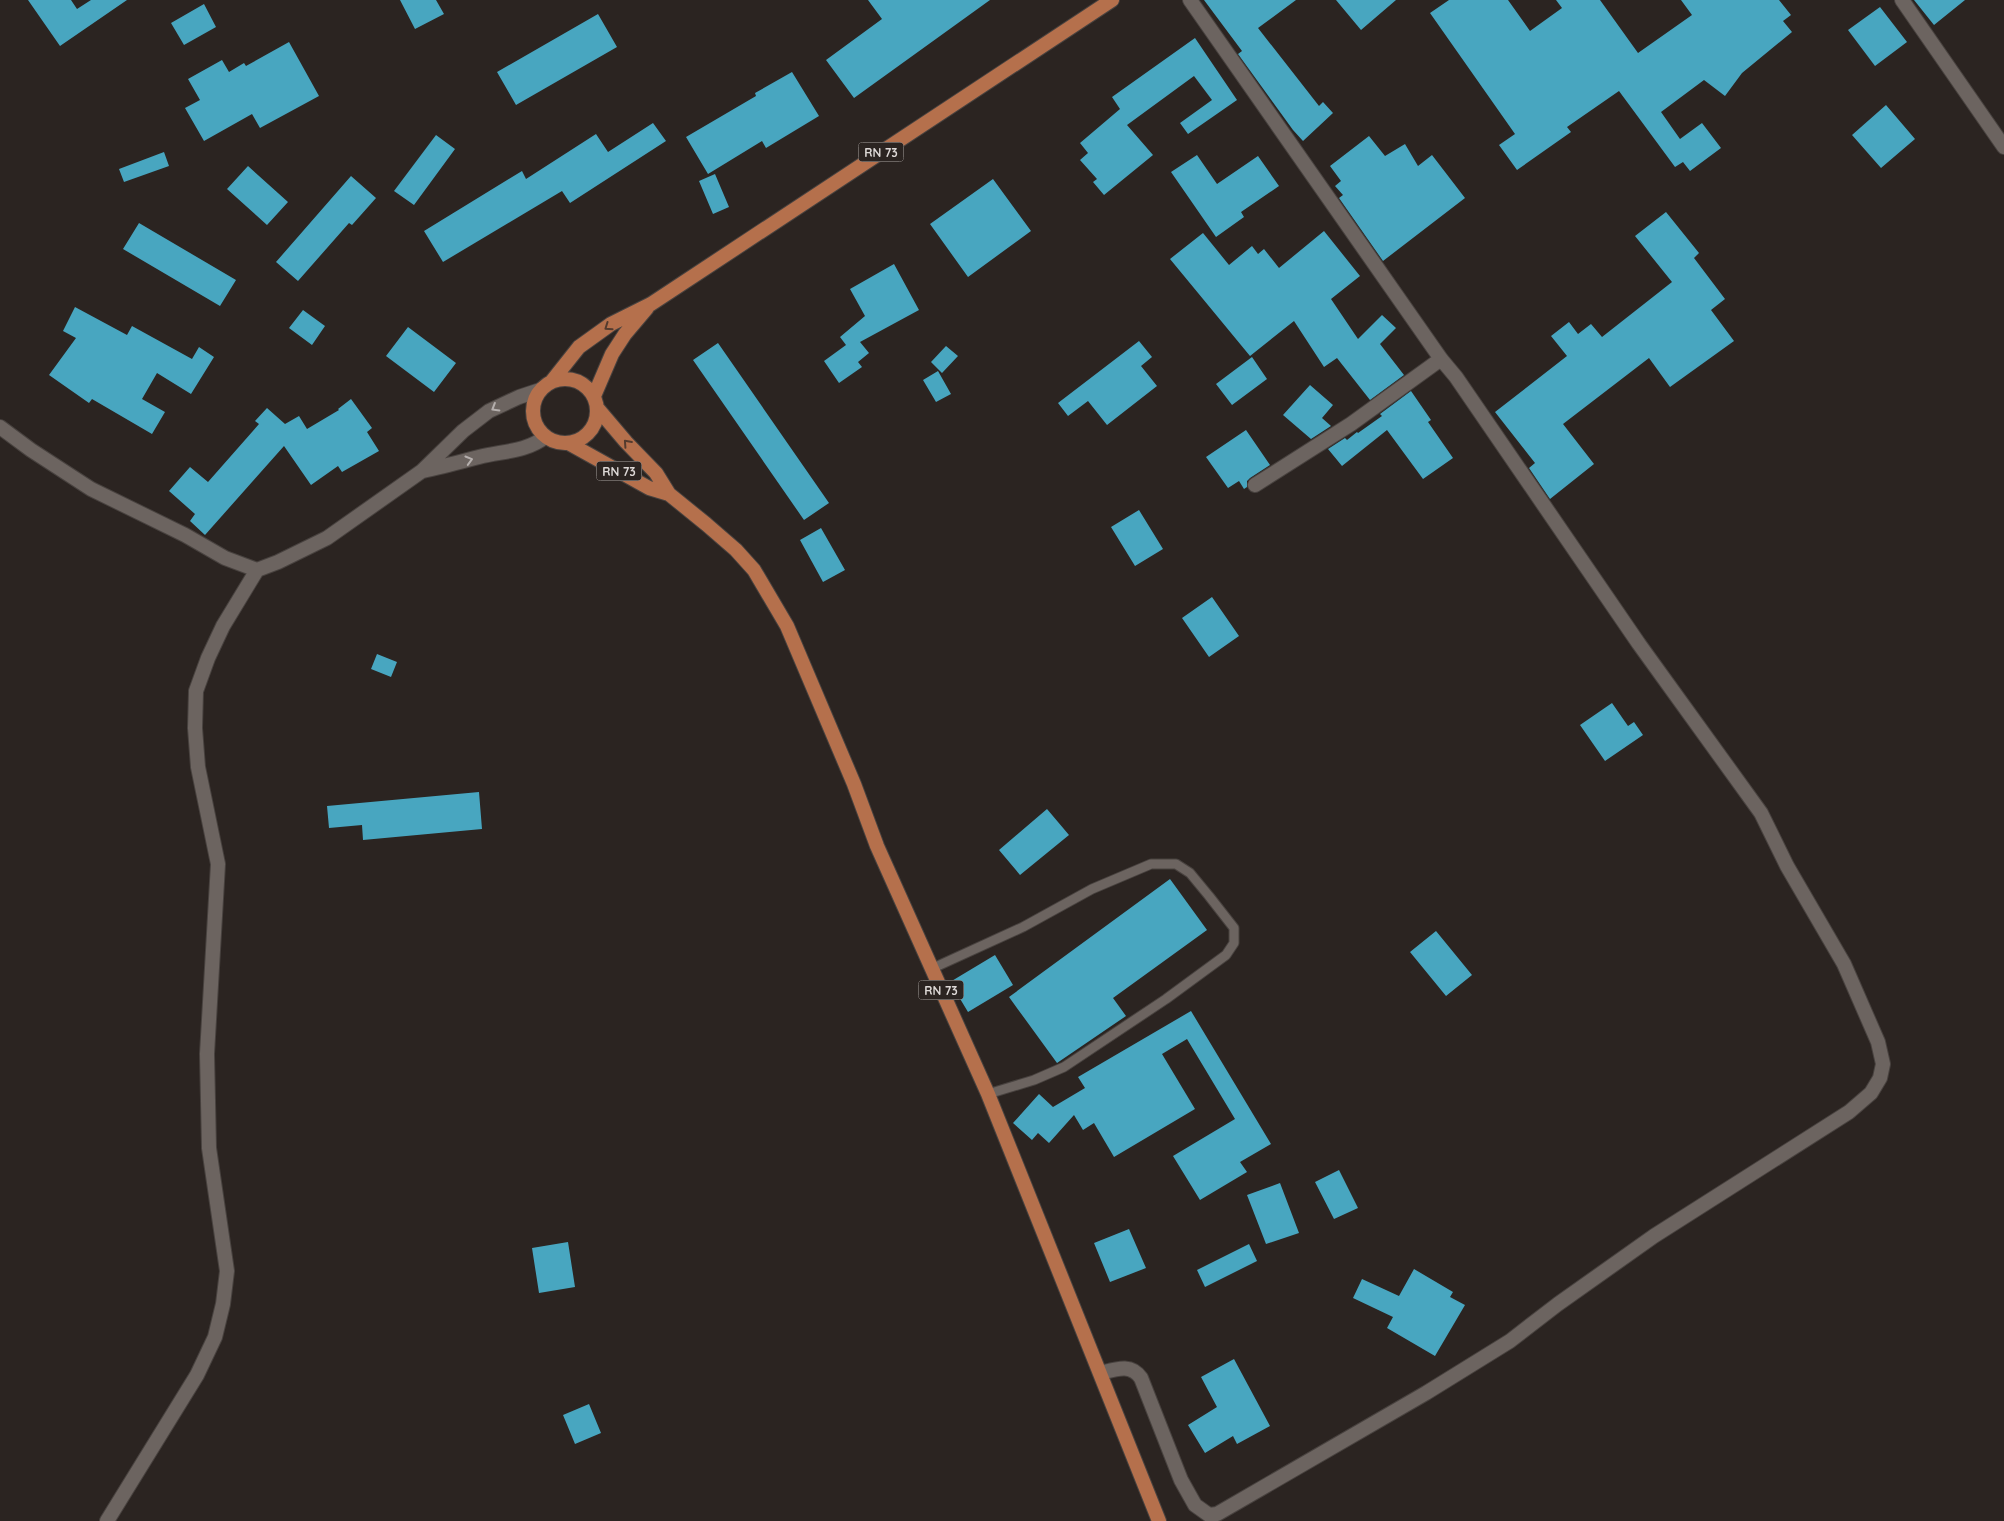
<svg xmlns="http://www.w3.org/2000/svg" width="2004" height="1521" font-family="Quicksand,sans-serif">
  <rect width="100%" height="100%" fill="#2b2421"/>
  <path fill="#48a6c0" d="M28 0H71L77 9 91 0H127L60 46Z
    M400 0H436L444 14 415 29Z
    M868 0H990L854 98 826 60 882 19Z
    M1204 0H1296L1258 28 1319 106 1323 102 1333 113 1303 141 1293 130 1238 54 1242 51Z
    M1336 0H1396L1361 30Z
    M1449 0H1508L1530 31 1562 8 1556 0H1600L1638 53 1692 15 1681 0H1779L1791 15 1783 21 1792 32 1742 73 1725 96 1704 80 1661 112 1680 139 1702 123 1721 148 1690 171 1683 162 1675 167 1619 91 1567 127 1571 132 1517 170 1499 145 1515 134 1430 13Z
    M1914 0H1965L1934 25Z
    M204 4 216 27 184 45 171 23Z
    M1880 7 1907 42 1875 66 1848 30Z
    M598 14 617 47 516 105 497 72Z
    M1195 38 1237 100 1188 134 1180 123 1212 100 1194 76 1127 125 1153 155 1104 195 1093 182 1097 179 1080 160 1088 153 1080 143 1120 109 1112 97Z
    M289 42 319 96 260 128 252 114 204 141 185 108 200 100 188 79 222 60 229 72 244 63 246 66Z
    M792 72 819 116 766 148 762 141 708 174 686 137 756 96 755 93Z
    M1886 105 1915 139 1881 168 1852 135Z
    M653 123 666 141 570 203 562 191 443 262 424 231 522 171 526 179 596 134 608 152Z
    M436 135 455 149 414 205 394 191Z
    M1369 136 1385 156 1405 144 1418 166 1432 155 1465 198 1383 261 1339 198 1343 195 1335 186 1341 181 1330 166Z
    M164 152 169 166 124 182 119 169Z
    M1197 155 1217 184 1258 156 1279 186 1241 212 1244 217 1216 237 1171 172Z
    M248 166 288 202 267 225 227 189Z
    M715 174 729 207 713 214 699 181Z
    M351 176 376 198 352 225 349 223 298 281 276 262Z
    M993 179 1031 231 968 277 930 224Z
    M1666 212 1699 253 1694 258 1725 299 1711 310 1734 341 1670 387 1649 358 1563 424 1594 464 1550 499 1529 468 1535 463 1495 412 1567 356 1551 336 1569 322 1578 334 1591 324 1602 337 1672 282 1635 236Z
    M139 223 236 280 220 306 123 249Z
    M1324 231 1360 276 1331 299 1358 339 1382 315 1396 328 1380 344 1404 375 1370 400 1337 358 1324 367 1294 321 1250 356 1170 259 1203 233 1229 265 1252 246 1258 254 1264 249 1279 268Z
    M894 264 919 310 860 342 869 353 858 362 862 367 839 383 824 361 846 345 840 337 865 316 850 289Z
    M75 307 127 335 132 326 192 359 199 347 214 357 191 394 157 373 142 399 165 412 152 434 92 399 89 403 49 375 76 338 63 331Z
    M303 310 325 326 312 345 289 328Z
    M408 327 456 363 434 392 386 356Z
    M1139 341 1152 357 1141 366 1157 386 1107 425 1088 401 1068 416 1058 403Z
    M718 343 829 503 804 520 693 360Z
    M946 346 958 356 942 373 931 362Z
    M1252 357 1267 379 1232 405 1216 384Z
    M938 371 951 394 936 402 923 380Z
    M1310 385 1333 405 1322 418 1331 426 1311 439 1283 415Z
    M1411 391 1431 420 1428 422 1453 458 1423 479 1387 430 1342 466 1328 449 1345 438 1347 440 1357 432 1358 433 1382 416 1380 414Z
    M351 399 372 428 367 432 379 451 342 472 338 466 311 485 284 446 205 535 190 521 195 514 169 491 190 467 208 482 259 424 255 421 267 408 285 424 299 416 307 429 339 410 338 409Z
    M1246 430 1270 465 1250 478 1247 481V487L1244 489 1239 481 1228 488 1206 457Z
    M1139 510 1163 549 1135 566 1111 527Z
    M821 528 845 570 823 582 800 540Z
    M1212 597 1239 636 1209 657 1182 618Z
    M377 654 397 662 391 677 371 669Z
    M1612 703 1628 726 1634 722 1643 735 1605 761 1580 725Z
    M479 792 482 829 363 840 362 825 329 828 327 806Z
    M1047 809 1069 835 1020 875 999 850Z
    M1170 879 1207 930 1113 998 1126 1016 1057 1063 1009 997Z
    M1436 931 1472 975 1446 996 1410 952Z
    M995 955 1013 985 968 1012 950 982Z
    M1191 1011 1271 1144 1240 1162 1247 1172 1200 1200 1173 1156 1235 1119 1187 1039 1162 1054 1195 1109 1114 1157 1094 1123 1083 1130 1074 1115 1049 1143 1038 1133 1032 1140 1013 1123 1039 1094 1053 1107 1085 1088 1078 1077Z
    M1339 1170 1358 1208 1334 1219 1315 1182Z
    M1280 1183 1299 1233 1266 1244 1247 1195Z
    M1129 1229 1146 1268 1110 1282 1094 1243Z
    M568 1242 575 1287 539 1293 532 1248Z
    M1249 1244 1257 1261 1205 1287 1197 1270Z
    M1414 1269 1453 1292 1450 1297 1465 1305 1435 1356 1387 1328 1393 1317 1353 1298 1362 1279 1399 1296Z
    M1234 1359 1270 1426 1237 1444 1233 1436 1205 1453 1188 1425 1217 1407 1201 1377Z
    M589 1404 601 1433 575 1444 563 1415Z"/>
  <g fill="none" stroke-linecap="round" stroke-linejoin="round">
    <g stroke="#48423f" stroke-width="11">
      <path id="service" d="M931 969 1023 927 1092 889 1151 864H1176L1190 873 1209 896 1234 928V943L1226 955 1166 999 1064 1067 1034 1080 988 1094"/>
    </g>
    <g stroke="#48423f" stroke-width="16">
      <path id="minor" d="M1902 0 2004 147
        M1255 485 1351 424 1441 359
        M1101 1373C1116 1369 1131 1363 1141 1378L1181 1480 1195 1505 1209 1515 1217 1514 1426 1393 1510 1341 1558 1304 1654 1236 1849 1112 1871 1093 1880 1078 1883 1064 1878 1042 1844 964 1787 866 1761 813 1639 644 1456 377 1441 359 1190 0"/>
    </g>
    <g stroke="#48423f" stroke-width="16">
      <path id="secondary" d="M0 427 31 450 91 489 185 535 225 558 257 570 278 562 327 538 422 471 463 431 489 411 519 397 540 390
        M423 471C442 467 460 462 479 457 502 451 526 452 545 437
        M107 1521 197 1375 215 1337 223 1304 227 1271 209 1148 207 1054 218 864 198 767 195 728 196 691 208 658 223 626 257 570"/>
    </g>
    <g stroke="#48423f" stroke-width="16">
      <path id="primary" d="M533 411a32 32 0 1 1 64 0a32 32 0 1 1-64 0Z
        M552 381 579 347 611 324 651 304 1112 0
        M594 396 612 354 625 334 647 308
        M598 409 626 442 656 473 669 494
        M570 444 649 488 669 494 706 524 736 550 754 570 787 626 854 784 877 846 988 1094 1159 1521"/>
    </g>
    <use href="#service" stroke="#6c6460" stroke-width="9"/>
    <use href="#minor" stroke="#6c6460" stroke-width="14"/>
    <use href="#secondary" stroke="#6c6460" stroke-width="14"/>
    <use href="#primary" stroke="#b5704c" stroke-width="14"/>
  </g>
  <defs><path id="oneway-chevron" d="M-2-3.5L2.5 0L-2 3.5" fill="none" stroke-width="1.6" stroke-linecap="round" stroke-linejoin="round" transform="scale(1.25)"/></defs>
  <g stroke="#543b2e">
    <use href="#oneway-chevron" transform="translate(608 327) rotate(145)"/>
    <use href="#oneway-chevron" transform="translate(627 443) rotate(-132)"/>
  </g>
  <g stroke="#b5afad">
    <use href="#oneway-chevron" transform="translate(495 408) rotate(149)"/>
    <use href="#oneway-chevron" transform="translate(469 460) rotate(-16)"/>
  </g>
  <g text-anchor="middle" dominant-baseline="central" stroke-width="5" stroke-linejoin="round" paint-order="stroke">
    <g fill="#2b2421" stroke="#a8a2a0" stroke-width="1">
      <rect x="858.5" y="142.5" width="45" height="19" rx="4"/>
      <rect x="596.5" y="461.5" width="45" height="19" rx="4"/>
      <rect x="918.5" y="980.5" width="45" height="19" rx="4"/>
    </g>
    <g font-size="12" font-weight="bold" fill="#ddd8d6">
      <text x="881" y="152">RN 73</text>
      <text x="619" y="471">RN 73</text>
      <text x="941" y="990">RN 73</text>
    </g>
  </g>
</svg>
